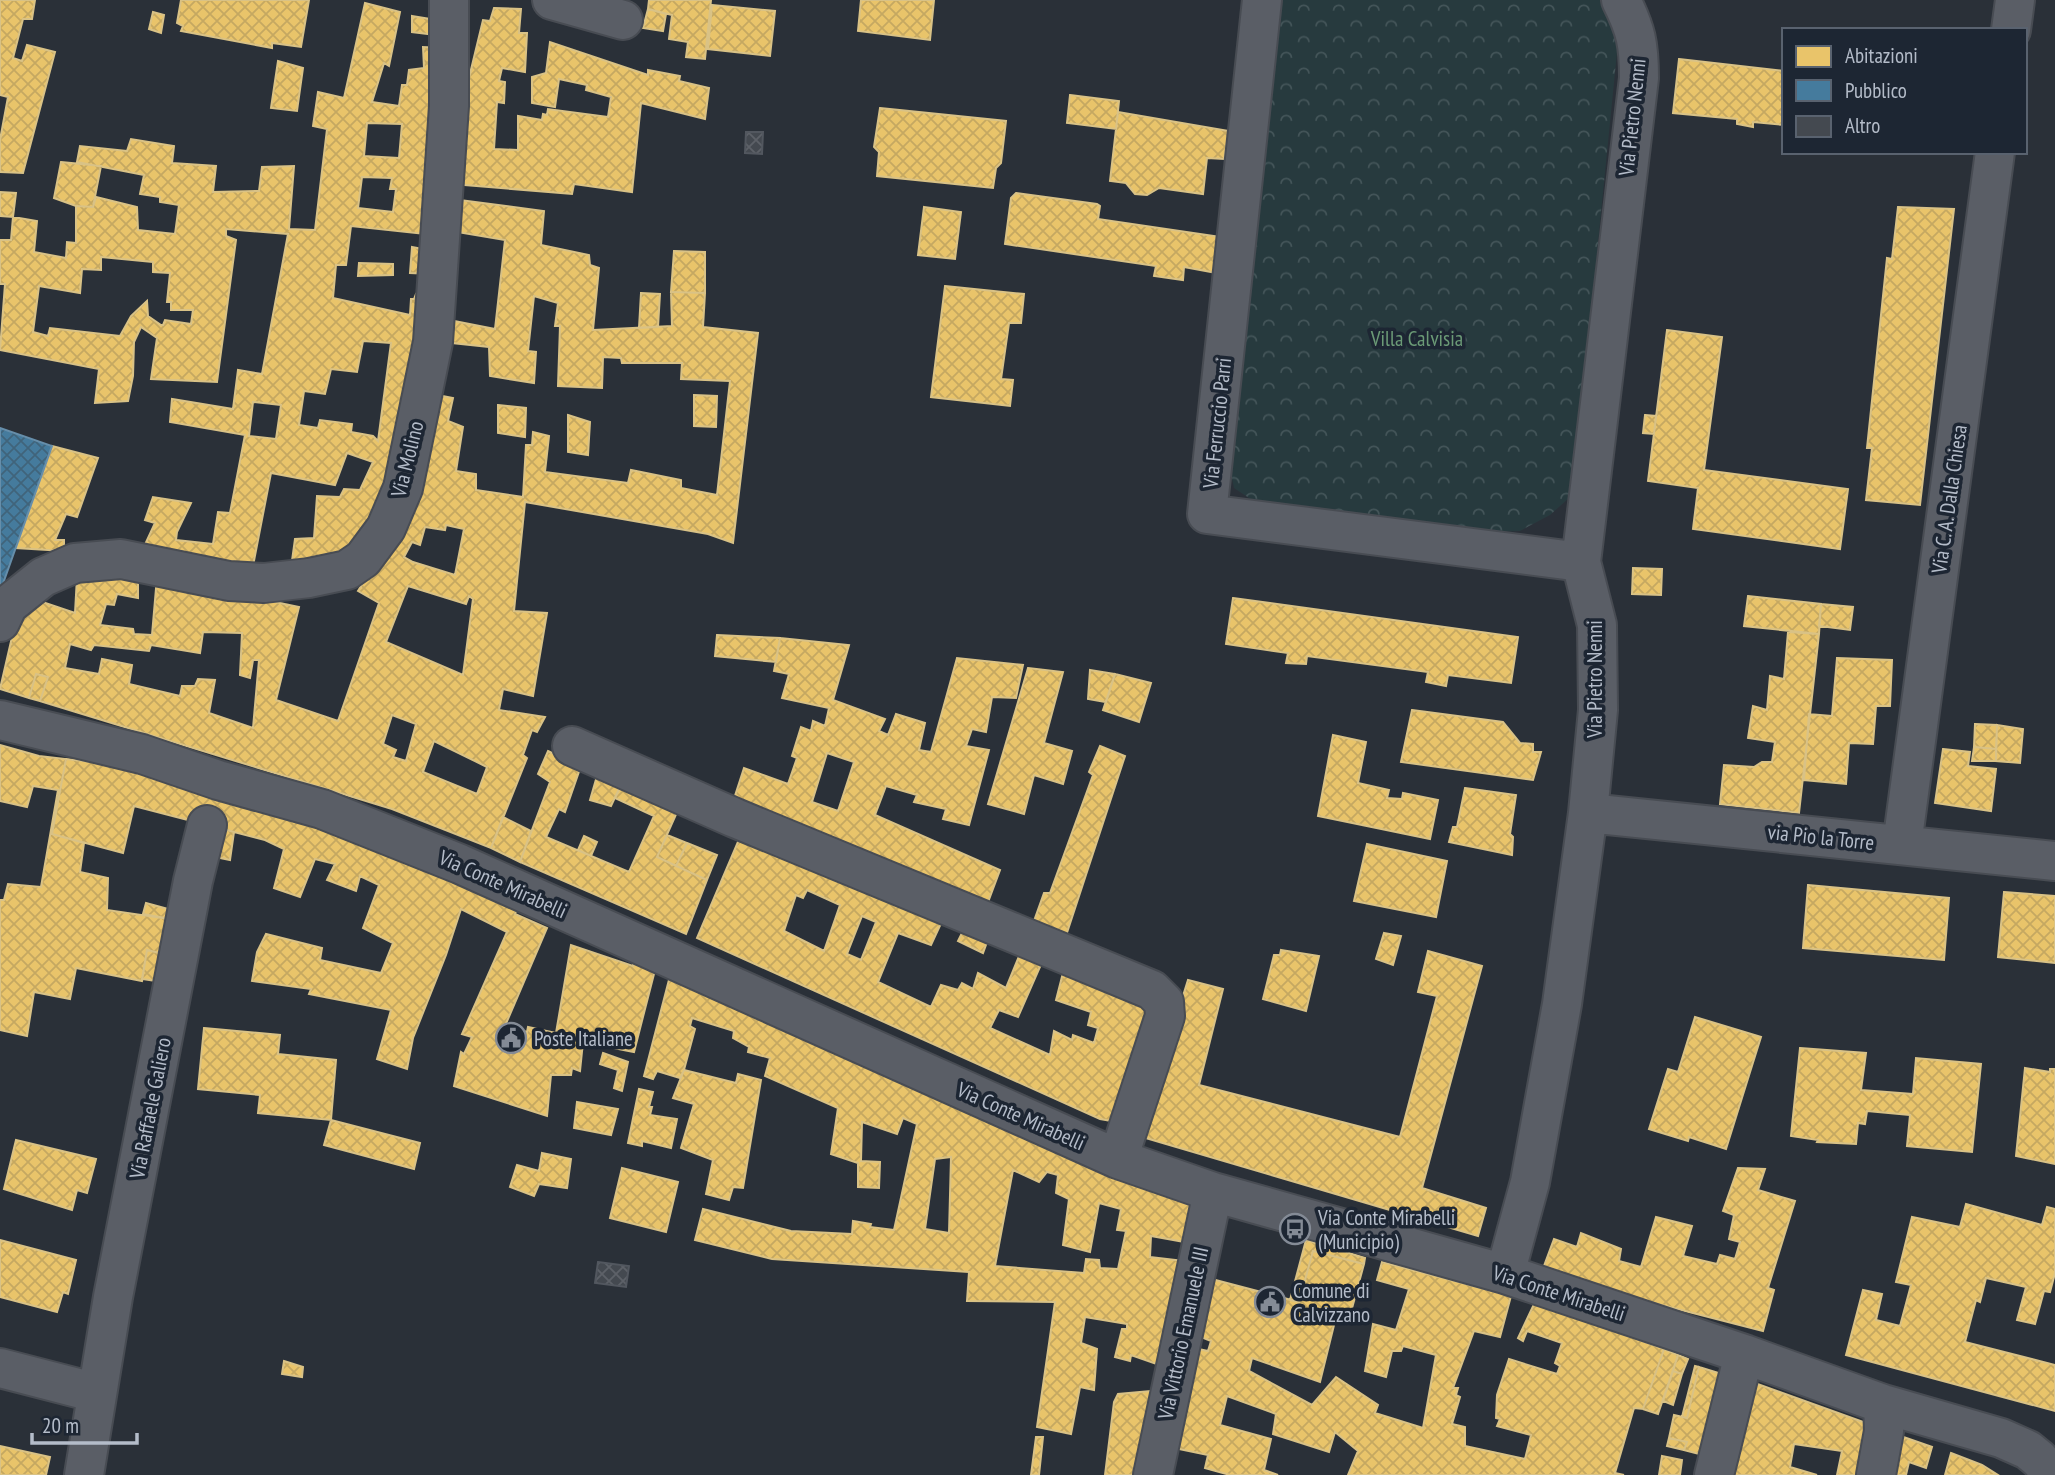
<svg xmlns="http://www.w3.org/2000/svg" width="2055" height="1475" font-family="'PT Sans Narrow',sans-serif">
  <defs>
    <pattern id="park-crowns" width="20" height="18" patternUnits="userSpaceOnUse" patternTransform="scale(1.75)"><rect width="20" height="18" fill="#273a3e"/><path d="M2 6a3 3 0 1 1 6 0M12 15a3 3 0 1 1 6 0" fill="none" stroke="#445559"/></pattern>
    <pattern id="homes-cross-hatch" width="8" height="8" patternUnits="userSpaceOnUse" patternTransform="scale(1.75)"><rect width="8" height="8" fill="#e9c46a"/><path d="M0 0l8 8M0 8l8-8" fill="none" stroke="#c5a861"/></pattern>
    <pattern id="public-cross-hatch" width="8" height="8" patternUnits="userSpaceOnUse" patternTransform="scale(1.75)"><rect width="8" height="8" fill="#457b9d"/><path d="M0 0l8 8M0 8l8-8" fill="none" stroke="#40647b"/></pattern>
    <pattern id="building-cross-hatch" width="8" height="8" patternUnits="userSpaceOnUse" patternTransform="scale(1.75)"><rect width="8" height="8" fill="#444950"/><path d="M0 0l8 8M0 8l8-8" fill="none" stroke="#5d6168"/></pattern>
  </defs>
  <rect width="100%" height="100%" fill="#2a3038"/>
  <path fill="url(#park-crowns)" d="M1281 0H1602L1618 42 1576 464 1569 498 1550 515 1520 531 1492 532 1252 500 1234 488 1230 469Z"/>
  <path fill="url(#homes-cross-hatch)" stroke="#d9c286" stroke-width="2" fill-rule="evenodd" d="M0 0H35L32 19H23L13 58 22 61 27 45 55 52 23 173 0 172V140L8 97 0 95Z
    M181 0H309L301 47 272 43V48L181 31 183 26 177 23Z
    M649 0H711L705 59 686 57 688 42 669 39 672 15 648 9Z
    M861 0H934L930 40 858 31Z
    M365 3 400 12 389 66 384 63 372 102 399 106 402 85H407L409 70 424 68 423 47 444 48 434 235 351 226 346 265H336L333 298 410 315 411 299H414L416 294 431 297 388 494 343 557 291 568 295 539 314 538 317 496 340 497 344 489 360 490 373 462 347 453 335 485 271 473 252 571 142 551 155 523 145 520 153 497 191 503 177 532 176 540 213 544 218 512 230 513 245 435 170 422 172 399 233 409 238 370 262 374 288 234 226 229V236L236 240 217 382 151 379 157 338 141 327 134 342 133 376 128 401 95 403 99 369 0 350 5 284H0V240H11L13 217 37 221 34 252 66 258 67 242 76 243V206L93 207 96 197 137 207 138 230 175 234 179 205 160 202V197L140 194 144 175 77 162 80 146 127 151 131 139 174 146 172 163 216 166 213 192 259 191 262 167 294 166 289 229 315 230 327 129 313 126 318 92 344 98ZM367 123 402 124 399 158 364 156ZM362 177 392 178 390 189H396L393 212 358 208ZM101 257 153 262V272L170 273 167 302H171V310H193L191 324 165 320 163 325H161L148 316 147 301 131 316 120 336 50 328 48 336 33 332 39 286 80 293 82 269 101 270ZM363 341 391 343 378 441 373 436 351 432 352 424 320 420 318 428 299 425 304 391 325 394 331 369 357 372ZM253 402 281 405 276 439 249 436Z
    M712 5 775 11 770 56 708 49Z
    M494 8 521 9 519 33H527L525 72 502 68 499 81 505 82 504 103 497 102 494 149 518 150V116L542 120 543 114 547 115 548 109 608 117 611 97 586 90 587 85 559 79 555 107 532 103V77L546 73 550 42 648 75V70L680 76 679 81 709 88 705 119 641 103 632 192 574 184 572 194 453 184 469 78 483 20 490 21Z
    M648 9 666 14 663 31 643 28Z
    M153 12 164 15 161 33 149 29Z
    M412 16 437 20 435 35 412 32Z
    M1679 59 1784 71V125L1753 122V127L1737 124V119L1673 113Z
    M278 61 303 68 297 111 271 108Z
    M1070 95 1119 101 1116 129 1067 123Z
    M880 108 1006 121 1001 163 996 168 993 188 877 176 879 152 874 147Z
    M1118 112 1229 131 1224 159 1207 158 1203 194 1159 188 1147 195 1135 194 1126 183 1110 181Z
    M61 162 101 166 93 207 76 206 54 198Z
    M0 192 16 193 13 217 0 216Z
    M1016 193 1097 204 1100 206 1098 219 1228 238 1222 274 1184 267 1183 280 1154 276 1156 266 1005 244 1011 198Z
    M452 199 544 211 541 245 589 255 590 265 599 268 593 330 672 326 671 292 705 293 703 327 758 333 733 543 708 534 525 502 514 611 547 613 533 696 503 689 499 710 545 717 537 732 532 730 523 755 527 758 491 848 392 809 40 701 48 677 36 674 29 698 0 689 18 611 34 599 75 613 77 577 138 574V598L117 594 114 605 106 604 100 625 133 629 134 634 152 635 157 577 299 607 276 700 338 721 379 603 358 591 393 536 432 394 453 398 448 421 463 427 456 471 476 474V490L523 497 526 445H532L533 432 549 436 545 472 628 483 631 470 681 480V488L717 495 730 381 681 379 682 363H622L621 358 603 357 602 388 558 386 560 326H555L558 303 534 296 528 351 536 352 534 383 490 376 489 347 443 342 444 319 495 329 505 240 451 231ZM446 525 464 529 455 575 413 562 404 557 412 542 420 545 425 527 445 530ZM408 586 466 604 469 596 473 599 463 675 386 642ZM203 632 242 633 240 675 250 678 253 660H259L253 728 209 713 215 680 198 679 195 686H182L180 696 129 684 132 665 102 659 99 674 65 668 70 644 91 650 94 645 149 651 151 645 200 653ZM392 715 416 724 406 761 393 757 396 750 383 744ZM434 741 487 767 477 794 423 772Z
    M924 207 961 212 955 259 918 255Z
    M1898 207 1954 209 1920 505 1866 500 1872 448H1867L1887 258 1892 259Z
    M412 247 434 251 432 274 410 273Z
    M674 251 705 252V293L671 292Z
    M359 263 393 264V275L358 276Z
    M945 286 1024 294 1021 323H1009L1001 379 1013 380 1010 406 931 397Z
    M641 293 660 294 658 327 639 328Z
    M1667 330 1722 337 1704 470 1848 489 1840 549 1693 529 1698 488 1648 481Z
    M694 395 717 396 716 427 694 426Z
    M498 405 526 408 525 437 498 433Z
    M568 415 590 422 588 455 568 452Z
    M1645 415 1656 416 1654 434 1643 433Z
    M52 446 98 458 77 517 66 514 55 540H64V551L16 548Z
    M1633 568 1662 569 1661 595 1632 594Z
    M1748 596 1821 604 1819 634 1744 626Z
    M1233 598 1518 637 1511 683 1448 675 1446 686 1426 682 1428 672 1307 656 1306 664 1286 663 1288 653 1226 644Z
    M1821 604 1853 607 1850 630 1819 626Z
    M1788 632 1819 634 1799 813 1720 804 1724 765 1754 767 1762 762H1772L1775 742 1748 738 1753 706 1767 710 1770 676 1784 679Z
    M717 635 780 638 776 662 715 656Z
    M780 638 849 645 833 700 885 719 879 731 888 735 896 714 925 723 919 750 931 752 957 658 1023 665 1016 698 992 697 986 732 972 729 966 746 989 750 969 825 943 819 946 809 914 802 917 795 886 786 875 815 1000 870 984 913 732 805 744 768 788 784 797 758 792 756 801 727 811 731 813 721 825 726 829 708 782 698 789 674 774 671ZM827 753 854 762 838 811 812 802Z
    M1837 658 1892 660 1890 706H1876L1873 744 1849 743 1846 784 1804 780 1809 714 1832 716Z
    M1028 668 1063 672 1044 743 1072 751 1063 784 1034 775 1024 814 988 804Z
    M1090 670 1115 674 1106 702 1088 699Z
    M36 674 48 677 40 701 29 698Z
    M1115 674 1151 683 1139 722 1103 710Z
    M1412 710 1503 722 1520 743 1533 744V752H1541L1533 780 1401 762Z
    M1975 724 1997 725 1996 749 1974 747Z
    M1997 725 2023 729 2020 763 1996 761Z
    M1333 735 1366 742 1358 783 1389 790 1387 798 1402 799 1403 793 1438 800 1430 839 1318 816Z
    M0 745 39 756 66 759 52 834 84 843 80 872 108 878 107 910 176 920 168 955 147 950 142 981 76 968 70 999 34 992 27 1036 0 1030V900H4L8 884 41 887 58 790 33 786 27 807 0 801Z
    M1100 746 1125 756 1062 948 1034 921 1044 893H1050L1093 775 1089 772Z
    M1974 747 1996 749V761H1972Z
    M1943 749 1970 752 1968 766 1996 769 1991 811 1935 803Z
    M548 751 560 757 583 760 565 812 559 809 546 837 629 872 654 816 615 798 626 775 682 801 657 857 707 880 686 934 520 862 550 782 538 774Z
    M66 759 100 763 336 828 517 909 515 914 547 928 505 1026 527 1032 528 1027 556 1033 571 945 633 966 634 961 655 970 634 1052 583 1042 580 1071 572 1068 571 1075H551L547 1116 454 1086 461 1052 464 1054 472 1037 462 1034 507 932 461 909 446 955 413 1038 407 1069 377 1059 391 1010 309 994 311 989 252 981 257 952 266 934 322 948 320 960 381 973 393 943 363 928 379 885 360 876 356 891 327 880 335 864 315 859 300 897 274 888 284 849 265 840 134 806 123 853 52 834Z
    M599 769 624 778 611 806 590 800Z
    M1465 788 1516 795 1510 834 1513 837 1512 855 1449 842 1453 827H1457Z
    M503 817 531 831 520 862 491 848Z
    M221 828 234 832 230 860 215 857Z
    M743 830 944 917 931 945 898 933 878 982 931 1007 941 985 958 990 962 983 973 989 978 973 1006 988 1022 949 1043 960 1018 1017 999 1010 990 1028 1050 1055 1054 1031 1072 1040 1073 1035 1094 1043 1098 1028 1088 1025 1091 1012 1056 1000 1066 961 1155 1009 1123 1123 1100 1119 697 938ZM807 890 840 905 824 951 784 931 796 895 803 898ZM862 916 876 922 861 960 847 954Z
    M667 835 687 843 676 866 657 857Z
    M584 836 597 842 591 856 578 850Z
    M687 843 717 855 707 880 676 866Z
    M1367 844 1447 861 1436 917 1354 901Z
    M1808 885 1949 898 1944 960 1803 948Z
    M2004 892 2055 896V963L1998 957Z
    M146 903 179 912 176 920 143 914Z
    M967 923 987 942 983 953 958 941Z
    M1384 933 1401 936 1393 965 1376 959Z
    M147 950 168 955 163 982 142 979Z
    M1281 950 1319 956 1306 1011 1263 999 1274 955H1280Z
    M1428 951 1482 966 1422 1188 1486 1208 1478 1236 1139 1136 1188 980 1223 989 1199 1085 1400 1137 1437 996 1418 992Z
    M670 976 923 1093 1194 1207 1190 1243 1151 1236 1150 1257 1185 1261 1165 1367 1131 1355 1130 1361 1115 1357 1122 1329H1127V1324L1085 1317 1081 1343 1097 1349 1094 1390 1080 1387 1071 1434 1037 1427 1055 1302 967 1301 969 1272 772 1259 695 1240 703 1209 791 1231 852 1234 853 1221 871 1224 870 1227 894 1230 917 1124 903 1118 897 1134 862 1122 861 1161 880 1162 879 1188 858 1187V1163L831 1154 838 1108 765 1076 770 1058 748 1052 749 1047 733 1038 734 1031 692 1018 690 1026 695 1029 684 1070 680 1078 657 1071 653 1079 644 1076ZM951 1157 949 1233 925 1229 935 1159ZM1013 1170 1039 1182 1047 1172 1058 1175 1056 1193 1069 1199 1063 1245 1090 1252 1099 1203 1121 1209 1117 1230 1126 1231 1118 1269 1100 1268 1099 1260 1086 1259 1084 1273 995 1266Z
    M1695 1017 1761 1037 1726 1149 1689 1137 1688 1141 1649 1129 1668 1069 1678 1072Z
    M204 1028 280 1035 278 1054 336 1060 331 1120 258 1113 260 1095 198 1089Z
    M1800 1048 1866 1053 1861 1090 1913 1094 1916 1058 1981 1064 1972 1152 1907 1146 1910 1115 1867 1111 1865 1124 1858 1123 1856 1144 1817 1142 1818 1140 1791 1136Z
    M603 1053 628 1062 622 1091 614 1088 618 1070 600 1064Z
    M2025 1068 2050 1072V1069H2055V1164L2016 1156Z
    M684 1070 736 1083 738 1074 761 1080 743 1188 733 1187 729 1200 706 1194 713 1160 681 1148 694 1104 673 1098Z
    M639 1089 653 1092 649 1107H652L650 1115 677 1119 671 1148 642 1141V1146L628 1143Z
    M577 1102 618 1109 611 1135 574 1128Z
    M331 1120 420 1143 414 1169 324 1145Z
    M16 1140 96 1159 87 1193 77 1190 72 1210 4 1189Z
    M542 1153 571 1159 567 1188 539 1184 534 1196 510 1187 517 1165 539 1171Z
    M622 1168 678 1182 666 1232 610 1218Z
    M1738 1168 1765 1169 1758 1190 1795 1201 1768 1288 1774 1290 1763 1331 1615 1293 1544 1266 1554 1239 1577 1247 1581 1233 1621 1249 1619 1261 1641 1267 1656 1217 1692 1226 1683 1256 1717 1264 1720 1255 1735 1259 1740 1242 1729 1239 1734 1215 1723 1211Z
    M1966 1204 2042 1225 2047 1207 2055 1209V1273L2050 1292 2044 1291 2035 1324 2017 1320 2026 1287 1986 1278 1980 1302 1976 1300 1965 1342 2055 1365V1411L1846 1355 1863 1290 1882 1294 1876 1320 1900 1326 1911 1285 1896 1282 1912 1217 1960 1227Z
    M0 1240 76 1260 68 1294 63 1292 57 1312 0 1297Z
    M1306 1240 1365 1258 1364 1264 1313 1251 1299 1302 1290 1300Z
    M1313 1251 1364 1264 1348 1323 1336 1317 1320 1382 1252 1358 1249 1371 1312 1405 1336 1377 1378 1405 1375 1413 1423 1428 1436 1355 1403 1346 1401 1351H1392L1386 1377 1365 1371 1373 1324 1396 1330 1409 1289 1377 1280 1382 1262 1511 1296 1500 1337 1474 1331 1453 1388H1458L1456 1395 1460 1397 1452 1424 1465 1427V1446L1525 1459 1531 1435 1497 1426 1500 1419 1496 1418 1497 1395 1509 1359 1557 1374 1560 1366 1555 1363 1562 1343 1527 1331 1523 1341 1518 1338 1535 1302 1664 1349 1643 1409 1634 1408 1615 1473 1624 1475H1348L1358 1451 1335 1432 1329 1452 1273 1434 1276 1414 1227 1396 1220 1425 1271 1439 1264 1470 1278 1475H1230L1205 1468 1208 1455 1174 1448 1194 1348 1208 1351 1211 1341 1196 1335 1208 1278 1299 1302Z
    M1664 1349 1678 1355 1658 1414 1643 1409Z
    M1678 1355 1688 1359 1682 1374 1673 1371Z
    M284 1361 303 1367 302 1377 282 1374Z
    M1695 1366 1699 1367 1687 1418 1682 1417Z
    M1699 1367 1728 1376 1707 1456 1684 1450 1687 1442 1669 1438 1674 1415 1687 1418Z
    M1673 1371 1682 1374 1673 1405 1663 1401Z
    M1752 1382 1877 1427 1867 1475H1837L1842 1451 1794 1444 1790 1467 1817 1475H1726Z
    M1161 1390 1143 1475H1105L1114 1402 1118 1394Z
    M1892 1433 1932 1447 1926 1468 1909 1462 1906 1475H1884Z
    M1036 1437H1043L1039 1475H1031Z
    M1669 1438 1687 1442 1684 1450 1667 1446Z
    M0 1446 50 1457 46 1475H0Z
    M1951 1453 1982 1465 1998 1475H1945Z
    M1662 1456 1682 1460 1680 1475H1659Z"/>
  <path fill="url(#public-cross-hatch)" stroke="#668eaa" stroke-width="2" d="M0 428 52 446 0 592Z"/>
  <path fill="url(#building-cross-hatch)" stroke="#52575f" stroke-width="2" d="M746 132H763L762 154 745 153Z
    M598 1262 629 1266 626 1287 595 1283Z"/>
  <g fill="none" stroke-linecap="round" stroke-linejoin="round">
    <g stroke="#484c53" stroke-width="42">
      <path id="minor" d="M552 0 623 20
        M1262 0 1207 514 1581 562
        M2011 30 2015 0
        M0 622 8 605 43 577 75 563 121 559 229 581 264 583 309 578 347 570 363 559 386 528 403 488 433 342 449 106V0
        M0 720 142 754 218 780 322 809 460 864 1118 1159 1213 1192 1505 1274 1744 1354 1883 1404 2001 1438 2028 1450 2039 1459 2053 1475
        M572 746 735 818 1152 990 1164 1002 1165 1016 1118 1159
        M1588 813 2055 861
        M1902 845 1995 152
        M1505 1274 1530 1182 1562 1004 1588 813 1598 710 1597 625 1581 562 1639 78C1639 44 1636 30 1621 0
        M0 1368 97 1393
        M84 1475 113 1297 193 881 207 825
        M1153 1475 1213 1192
        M1714 1475 1744 1354
        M1876 1475 1884 1431 1883 1404"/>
    </g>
    <use href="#minor" stroke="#5a5e66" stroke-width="38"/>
  </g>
  <defs>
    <g id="civic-ring" transform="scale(1.575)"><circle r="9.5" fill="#1d2633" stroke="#848b96" stroke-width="1.5"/><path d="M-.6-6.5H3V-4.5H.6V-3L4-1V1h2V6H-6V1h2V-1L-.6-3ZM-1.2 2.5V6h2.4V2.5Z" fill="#848b96"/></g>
    <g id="bus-ring" transform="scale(1.575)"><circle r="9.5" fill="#1d2633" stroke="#848b96" stroke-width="1.5"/><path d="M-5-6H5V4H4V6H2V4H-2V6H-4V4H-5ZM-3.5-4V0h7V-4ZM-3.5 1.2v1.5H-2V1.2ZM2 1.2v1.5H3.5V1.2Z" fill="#848b96"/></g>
  </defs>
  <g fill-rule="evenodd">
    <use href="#civic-ring" x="511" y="1038"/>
    <use href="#bus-ring" x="1295" y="1229"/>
    <use href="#civic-ring" x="1270" y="1302"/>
  </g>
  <g text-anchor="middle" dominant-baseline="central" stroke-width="7" stroke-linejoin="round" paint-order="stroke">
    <g font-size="21" fill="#b4bcc9" stroke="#1d2633">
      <text transform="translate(1632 117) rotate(-84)">Via Pietro Nenni</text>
      <text transform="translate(1217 423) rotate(-84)">Via Ferruccio Parri</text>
      <text transform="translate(407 459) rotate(-76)">Via Molino</text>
      <text transform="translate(1949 499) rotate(-82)">Via C. A. Dalla Chiesa</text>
      <text transform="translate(1594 679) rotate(-90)">Via Pietro Nenni</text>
      <text transform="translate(1821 837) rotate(6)">via Pio la Torre</text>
      <text transform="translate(503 884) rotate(24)">Via Conte Mirabelli</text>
      <text transform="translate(150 1108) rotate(-79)">Via Raffaele Galiero</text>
      <text transform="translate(1021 1116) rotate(24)">Via Conte Mirabelli</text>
      <text transform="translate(1559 1293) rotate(18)">Via Conte Mirabelli</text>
      <text transform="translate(1183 1333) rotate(-78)">Via Vittorio Emanuele III</text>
    </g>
    <g font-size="21" fill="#6b9a76" stroke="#1d2633">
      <text x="1417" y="338">Villa Calvisia</text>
    </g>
    <g font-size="21" fill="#b4bcc9" stroke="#1d2633" text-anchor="start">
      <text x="534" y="1038">Poste Italiane</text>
      <text x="1318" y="1217">Via Conte Mirabelli<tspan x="1318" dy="24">(Municipio)</tspan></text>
      <text x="1293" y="1290">Comune di<tspan x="1293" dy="24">Calvizzano</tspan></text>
    </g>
  </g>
  <rect x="1782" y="28" width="245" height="126" fill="#1d2633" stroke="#59626f" stroke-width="2"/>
  <rect x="1796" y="46" width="35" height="21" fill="#e9c46a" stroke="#59626f" stroke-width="2"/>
  <text x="1845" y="63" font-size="21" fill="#b4bcc9">Abitazioni</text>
  <rect x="1796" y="80" width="35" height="21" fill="#457b9d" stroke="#59626f" stroke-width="2"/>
  <text x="1845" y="98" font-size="21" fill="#b4bcc9">Pubblico</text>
  <rect x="1796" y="116" width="35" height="21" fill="#444950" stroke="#59626f" stroke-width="2"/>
  <text x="1845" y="133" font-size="21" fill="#b4bcc9">Altro</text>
  <path d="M32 1433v10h105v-10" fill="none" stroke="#b4bcc9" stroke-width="3.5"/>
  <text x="42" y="1433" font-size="21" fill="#b4bcc9" stroke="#1d2633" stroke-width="5" paint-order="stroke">20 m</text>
</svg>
